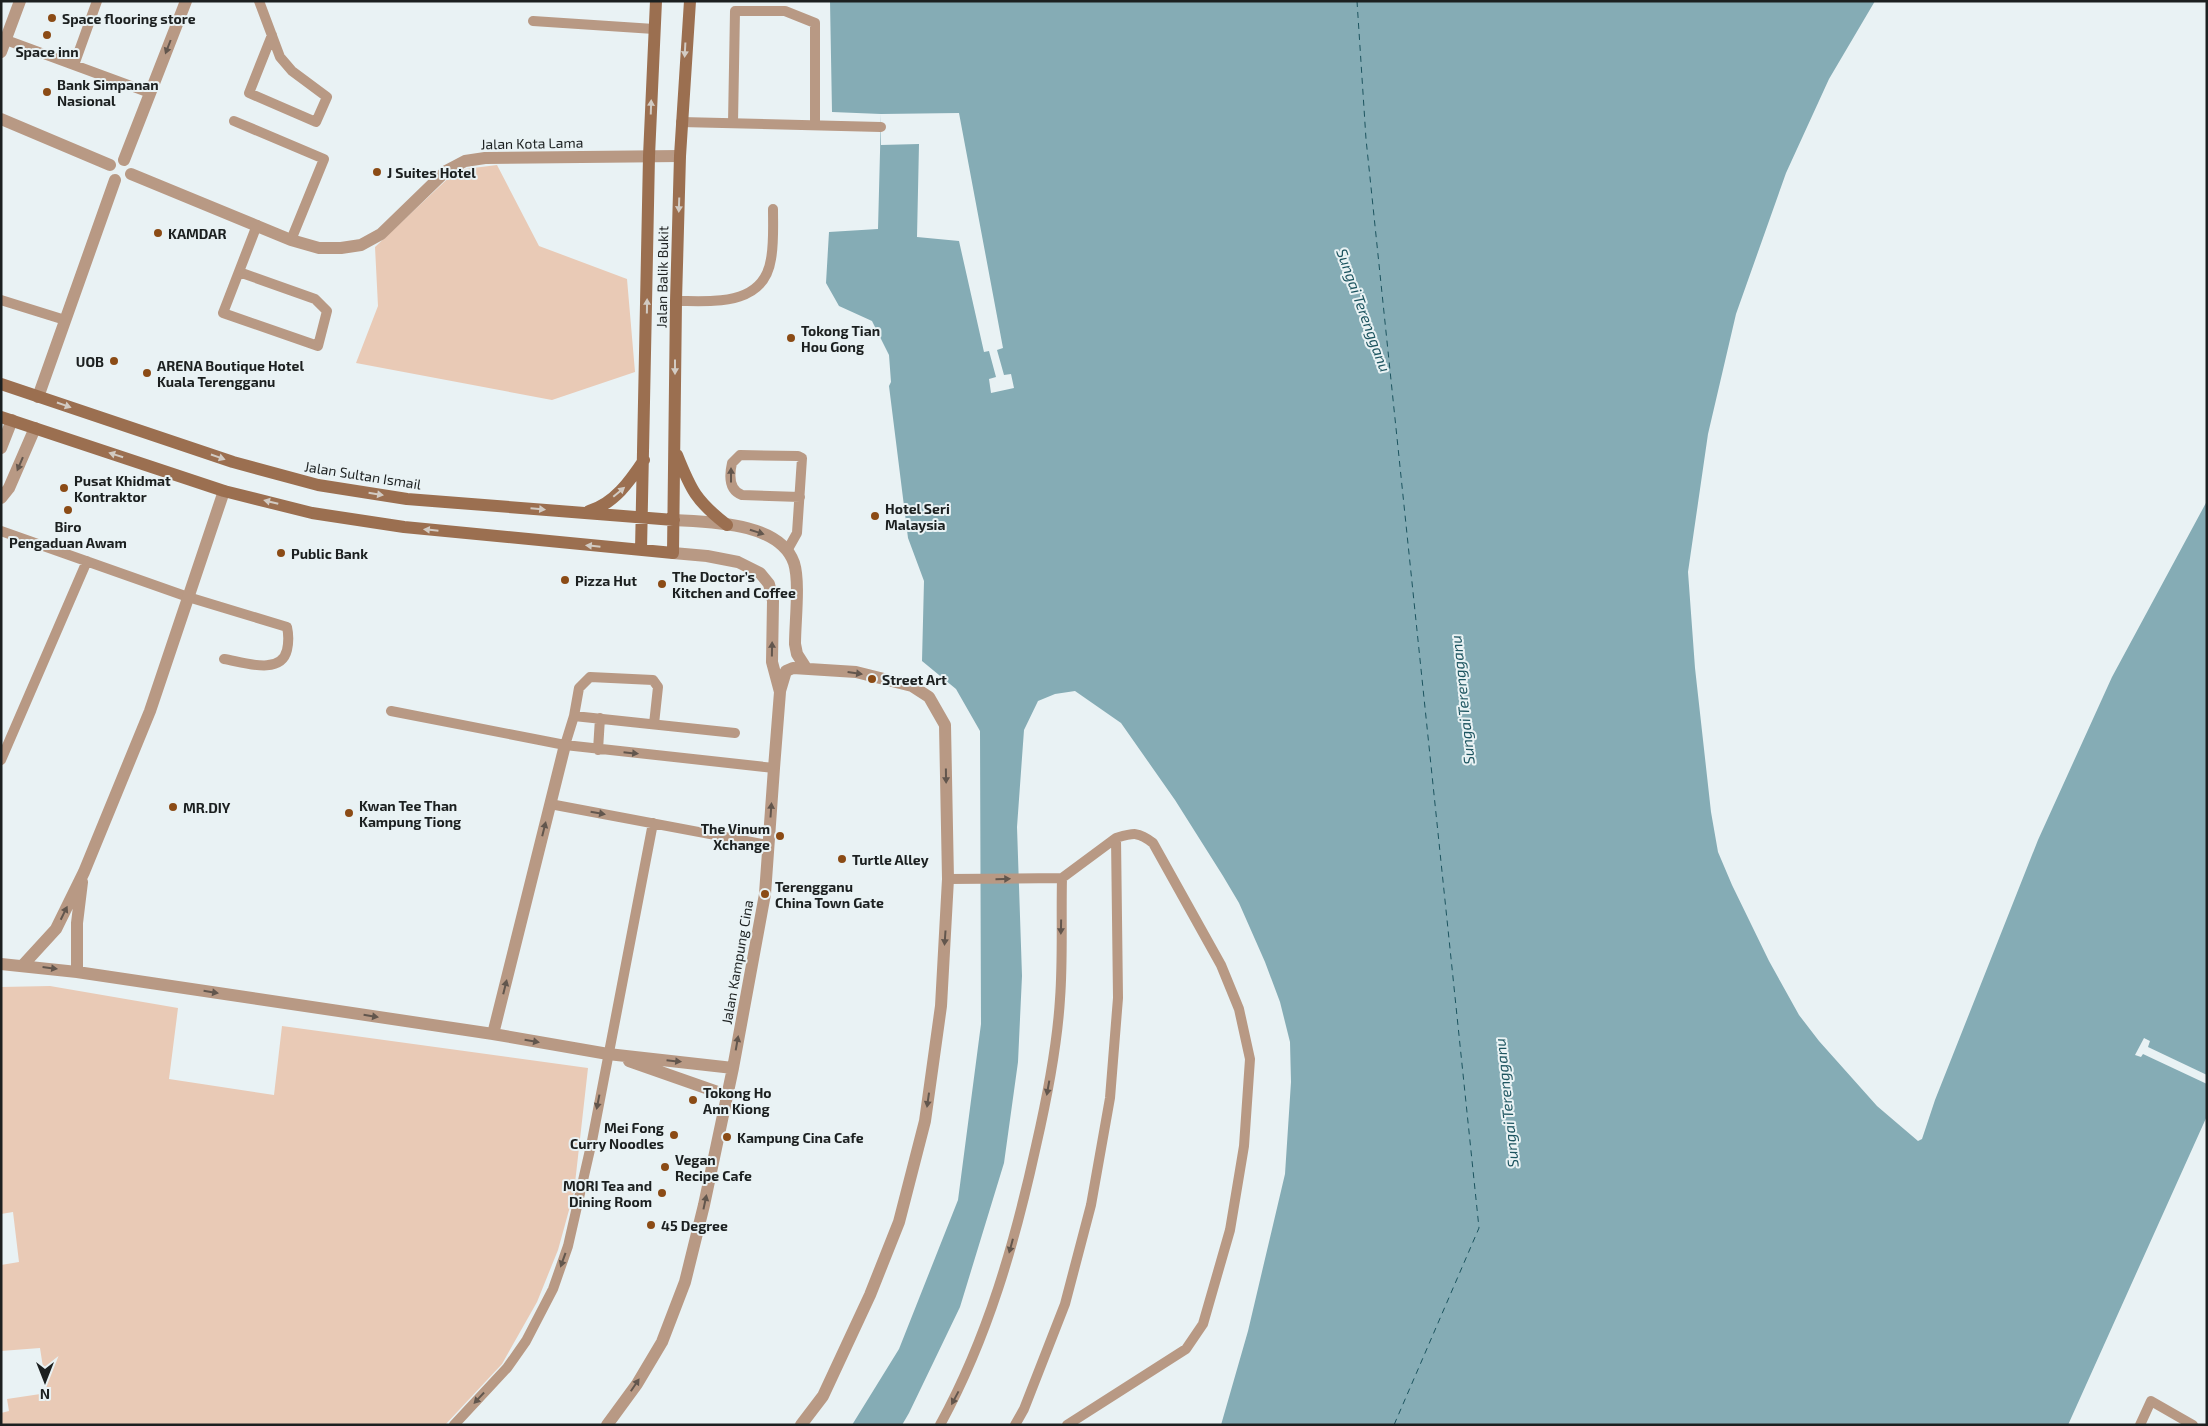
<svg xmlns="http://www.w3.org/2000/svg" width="2208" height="1426" font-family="'Exo 2',sans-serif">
  <rect width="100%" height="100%" fill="#e9f2f4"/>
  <path fill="#e9cab6" d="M497 165 539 246 627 279 635 372 552 400 356 363 378 306 375 247 457 170Z
    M50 986 178 1008 169 1079 274 1095 282 1026 588 1068 574 1192 558 1250 537 1302 502 1364 445 1425H1V1413L9 1411 7 1399 47 1393 40 1348 1 1351V1265L19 1262 13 1212 1 1214V987Z"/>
  <path fill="#85acb5" d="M830 1H1875L1829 79 1786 173 1736 314 1708 434 1688 572 1695 668 1711 812 1718 852 1732 885 1769 961 1799 1015 1819 1041 1877 1106 1918 1141 1922 1139 1935 1100 2038 840 2112 677 2207 501V1116L2068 1425H1221L1248 1331 1285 1174 1291 1082 1290 1042 1280 1002 1265 962 1239 903 1223 876 1175 800 1121 723 1075 691 1055 694 1038 701 1024 730 1017 827 1022 976 1018 1062 1004 1163 960 1307 909 1413 902 1425H852L899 1349 958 1200 981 1024 980 731 956 689 922 661 924 581 908 538 889 386 891 382 889 355 872 321 839 306 826 283 829 232 878 229 881 114 832 112Z"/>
  <path fill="#e9f2f4" d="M959 113 1003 348 997 350 1004 375 1011 374 1014 388 991 393 989 379 996 377 989 351 984 352 959 241 917 237 919 144 881 145V114Z
    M2144 1038 2150 1041 2148 1047 2207 1075V1084L2143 1054 2141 1057 2135 1055Z"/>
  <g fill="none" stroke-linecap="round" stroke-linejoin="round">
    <path stroke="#1c545f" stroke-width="1" stroke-dasharray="6 5" stroke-linecap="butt" d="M1357 1 1366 139 1479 1228 1394 1425"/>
    <path stroke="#b89984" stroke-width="10" d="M259 1 280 57 292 71 327 97 316 122 249 93 272 35
      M533 21 654 29
      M6 40 150 93
      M74 65 97 1
      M234 121 324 159 291 240
      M681 122 881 127
      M733 123 735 11H785L815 23V125
      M239 272 315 299 327 311 318 346 223 313 257 225
      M1 300 65 320
      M676 301C712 301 764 307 771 259 774 243 773 225 773 209
      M1 531 188 597 287 627C289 636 289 641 287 650 281 676 243 662 224 659
      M788 549 797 533 802 458 798 456 740 455 732 463C729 476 729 490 742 495L800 497
      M391 711 565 745 774 768
      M574 716 579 688 590 677 653 680 658 687 654 724
      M565 745 574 716 735 733
      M598 750 600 718
      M1 760 87 561
      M550 804 768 845
      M948 879 1062 878 1116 838 1118 998 1110 1098 1091 1205 1065 1304 1024 1409 1015 1425
      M454 1425 507 1368 526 1341 553 1289 568 1246 592 1141 653 823
      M940 1425C988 1337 1015 1242 1036 1146 1047 1098 1057 1049 1060 999 1063 959 1061 918 1062 878
      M1067 1425 1186 1349 1203 1324 1230 1230 1244 1146 1250 1059 1239 1009 1221 965 1153 843C1138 831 1133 833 1116 838
      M2140 1425 2151 1401 2193 1425"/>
    <path stroke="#b89984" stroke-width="12" d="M1 52 20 1
      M1 119 110 165
      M124 160 186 1
      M131 174 291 240 319 248H341L361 245 381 234 446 171 465 161 485 158 680 156
      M38 397 115 180
      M1 448 12 420
      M1 498 9 488 35 428
      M674 520C710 522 780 522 794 563 800 582 795 622 795 644L797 654 806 668
      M780 691 786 671 793 668 856 672 912 686 929 697 945 725 948 879 941 1006 925 1121 899 1222 870 1295 823 1396 801 1425
      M1 964 77 972 493 1034 608 1054 733 1068
      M23 965 56 929 84 872 150 711 224 491
      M77 972V923L82 882
      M493 1034 565 745
      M629 1061 726 1095
      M607 1425 637 1384 662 1342 685 1282 704 1205 733 1068 765 894 774 768 780 692 772 662 773 601 769 584 760 573 738 562 707 556 673 553"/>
    <path stroke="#9b6f50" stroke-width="12" d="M1 384 233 462 318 485 407 499 674 520
      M1 417 224 491 312 513 404 527 673 553 676 301 680 156 690 1
      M677 455C691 490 696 501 727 525
      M589 511C614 504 630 481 644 460
      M641 550 649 156 656 1"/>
  </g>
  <defs><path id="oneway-solid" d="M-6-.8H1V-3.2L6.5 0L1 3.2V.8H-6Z" transform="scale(1.25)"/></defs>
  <g fill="#62564d">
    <use href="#oneway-solid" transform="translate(168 47) rotate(111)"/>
    <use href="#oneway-solid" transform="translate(20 464) rotate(113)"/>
    <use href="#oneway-solid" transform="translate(731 475) rotate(-90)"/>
    <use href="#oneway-solid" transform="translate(757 532) rotate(18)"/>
    <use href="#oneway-solid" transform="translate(772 649) rotate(-89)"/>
    <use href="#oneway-solid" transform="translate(855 673) rotate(8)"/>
    <use href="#oneway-solid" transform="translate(631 753) rotate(6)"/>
    <use href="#oneway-solid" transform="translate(946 776) rotate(89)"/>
    <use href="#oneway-solid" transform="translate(771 810) rotate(-86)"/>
    <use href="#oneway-solid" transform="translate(598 813) rotate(10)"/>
    <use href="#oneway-solid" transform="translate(544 829) rotate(-76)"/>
    <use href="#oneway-solid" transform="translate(1003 879) rotate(-1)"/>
    <use href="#oneway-solid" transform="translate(64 913) rotate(-64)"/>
    <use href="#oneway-solid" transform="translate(1061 927) rotate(91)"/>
    <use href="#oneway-solid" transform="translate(945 938) rotate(94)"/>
    <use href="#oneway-solid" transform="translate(50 968) rotate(7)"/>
    <use href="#oneway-solid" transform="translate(505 987) rotate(-76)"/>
    <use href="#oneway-solid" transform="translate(211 992) rotate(9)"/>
    <use href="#oneway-solid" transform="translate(371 1016) rotate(9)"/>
    <use href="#oneway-solid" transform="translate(532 1041) rotate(10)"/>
    <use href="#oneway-solid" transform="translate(737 1043) rotate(-80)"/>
    <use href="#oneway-solid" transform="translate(674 1061) rotate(6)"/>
    <use href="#oneway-solid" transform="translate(1048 1088) rotate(100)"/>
    <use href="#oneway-solid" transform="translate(928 1100) rotate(98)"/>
    <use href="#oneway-solid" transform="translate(598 1102) rotate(101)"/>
    <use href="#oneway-solid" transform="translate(705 1202) rotate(-78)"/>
    <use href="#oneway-solid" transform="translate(1011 1246) rotate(105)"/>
    <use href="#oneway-solid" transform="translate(563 1260) rotate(110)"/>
    <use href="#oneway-solid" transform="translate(635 1385) rotate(-56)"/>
    <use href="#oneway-solid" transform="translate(479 1398) rotate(133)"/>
    <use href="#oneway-solid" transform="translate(955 1398) rotate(118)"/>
  </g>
  <g fill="#d2cbc3">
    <use href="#oneway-solid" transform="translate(685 50) rotate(93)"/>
    <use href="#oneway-solid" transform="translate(651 107) rotate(-88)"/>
    <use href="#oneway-solid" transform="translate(679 205) rotate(92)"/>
    <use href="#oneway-solid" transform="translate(647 306) rotate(-89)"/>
    <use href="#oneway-solid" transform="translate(675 367) rotate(90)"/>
    <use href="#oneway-solid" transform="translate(64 405) rotate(19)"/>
    <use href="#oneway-solid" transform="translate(116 455) rotate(-162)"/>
    <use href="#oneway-solid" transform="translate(218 457) rotate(19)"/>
    <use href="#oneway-solid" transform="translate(619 492) rotate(-40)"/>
    <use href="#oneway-solid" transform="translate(376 494) rotate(9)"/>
    <use href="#oneway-solid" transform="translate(271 502) rotate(-166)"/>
    <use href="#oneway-solid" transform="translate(538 509) rotate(5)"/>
    <use href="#oneway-solid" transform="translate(431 530) rotate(-174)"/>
    <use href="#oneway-solid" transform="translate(593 546) rotate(-174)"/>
  </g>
  <g fill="#8b4b15" stroke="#e9f2f4" stroke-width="2">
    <circle cx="52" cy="18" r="5"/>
    <circle cx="47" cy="35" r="5"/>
    <circle cx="47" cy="92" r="5"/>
    <circle cx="377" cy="172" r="5"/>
    <circle cx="158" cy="233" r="5"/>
    <circle cx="791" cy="338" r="5"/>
    <circle cx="114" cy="361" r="5"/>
    <circle cx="147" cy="373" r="5"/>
    <circle cx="64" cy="488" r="5"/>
    <circle cx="68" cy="510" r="5"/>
    <circle cx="875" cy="516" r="5"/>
    <circle cx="281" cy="553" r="5"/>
    <circle cx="565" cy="580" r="5"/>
    <circle cx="662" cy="584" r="5"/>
    <circle cx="872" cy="679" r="5"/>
    <circle cx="173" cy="807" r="5"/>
    <circle cx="349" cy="813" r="5"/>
    <circle cx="780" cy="836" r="5"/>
    <circle cx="842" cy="859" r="5"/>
    <circle cx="765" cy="894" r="5"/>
    <circle cx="693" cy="1100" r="5"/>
    <circle cx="674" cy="1135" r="5"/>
    <circle cx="727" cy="1137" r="5"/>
    <circle cx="665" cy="1167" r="5"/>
    <circle cx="662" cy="1193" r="5"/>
    <circle cx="651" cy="1225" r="5"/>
  </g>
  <g text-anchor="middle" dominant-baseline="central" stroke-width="4" stroke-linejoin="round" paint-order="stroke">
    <g font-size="14" font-weight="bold" fill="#1c2020" stroke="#e9f2f4" text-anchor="start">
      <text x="62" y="18">Space flooring store</text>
      <text x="47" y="51" text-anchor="middle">Space inn</text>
      <text x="57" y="84">Bank Simpanan<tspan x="57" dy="16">Nasional</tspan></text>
      <text x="387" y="172">J Suites Hotel</text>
      <text x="168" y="233">KAMDAR</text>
      <text x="801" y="330">Tokong Tian<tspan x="801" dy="16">Hou Gong</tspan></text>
      <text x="104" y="361" text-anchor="end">UOB</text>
      <text x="157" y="365">ARENA Boutique Hotel<tspan x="157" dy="16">Kuala Terengganu</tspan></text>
      <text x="74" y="480">Pusat Khidmat<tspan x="74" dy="16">Kontraktor</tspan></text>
      <text x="885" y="508">Hotel Seri<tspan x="885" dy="16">Malaysia</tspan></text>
      <text x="68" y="526" text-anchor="middle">Biro<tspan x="68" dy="16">Pengaduan Awam</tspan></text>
      <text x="291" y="553">Public Bank</text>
      <text x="672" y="576">The Doctor’s<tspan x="672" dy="16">Kitchen and Coffee</tspan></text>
      <text x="575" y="580">Pizza Hut</text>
      <text x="882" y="679">Street Art</text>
      <text x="359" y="805">Kwan Tee Than<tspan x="359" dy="16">Kampung Tiong</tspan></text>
      <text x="183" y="807">MR.DIY</text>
      <text x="770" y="828" text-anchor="end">The Vinum<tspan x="770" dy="16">Xchange</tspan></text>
      <text x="852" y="859">Turtle Alley</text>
      <text x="775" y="886">Terengganu<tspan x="775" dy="16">China Town Gate</tspan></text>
      <text x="703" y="1092">Tokong Ho<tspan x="703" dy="16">Ann Kiong</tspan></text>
      <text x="664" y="1127" text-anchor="end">Mei Fong<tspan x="664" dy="16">Curry Noodles</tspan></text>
      <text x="737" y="1137">Kampung Cina Cafe</text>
      <text x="675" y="1159">Vegan<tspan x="675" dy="16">Recipe Cafe</tspan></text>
      <text x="652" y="1185" text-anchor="end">MORI Tea and<tspan x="652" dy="16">Dining Room</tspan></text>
      <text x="661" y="1225">45 Degree</text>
    </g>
    <g font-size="14" fill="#1c2020" stroke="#e9f2f4">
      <text transform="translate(532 143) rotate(-1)">Jalan Kota Lama</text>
      <text transform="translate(662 277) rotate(-89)">Jalan Balik Bukit</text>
      <text transform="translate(363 475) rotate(9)">Jalan Sultan Ismail</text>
      <text transform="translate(737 962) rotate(-80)">Jalan Kampung Cina</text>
    </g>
    <g font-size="15" font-style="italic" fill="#1c545f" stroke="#e9f2f4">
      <text transform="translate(1364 310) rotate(70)">Sungai Terengganu</text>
      <text transform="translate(1462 700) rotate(-96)">Sungai Terengganu</text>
      <text transform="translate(1506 1103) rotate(-96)">Sungai Terengganu</text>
    </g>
  </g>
  <rect width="2208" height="1426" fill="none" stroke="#1c2020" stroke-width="5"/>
  <g transform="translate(45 1381) rotate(180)" stroke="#e9f2f4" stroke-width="4" paint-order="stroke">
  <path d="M0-4L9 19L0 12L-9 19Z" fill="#1c2020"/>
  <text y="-8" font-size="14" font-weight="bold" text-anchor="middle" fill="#1c2020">N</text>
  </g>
</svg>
